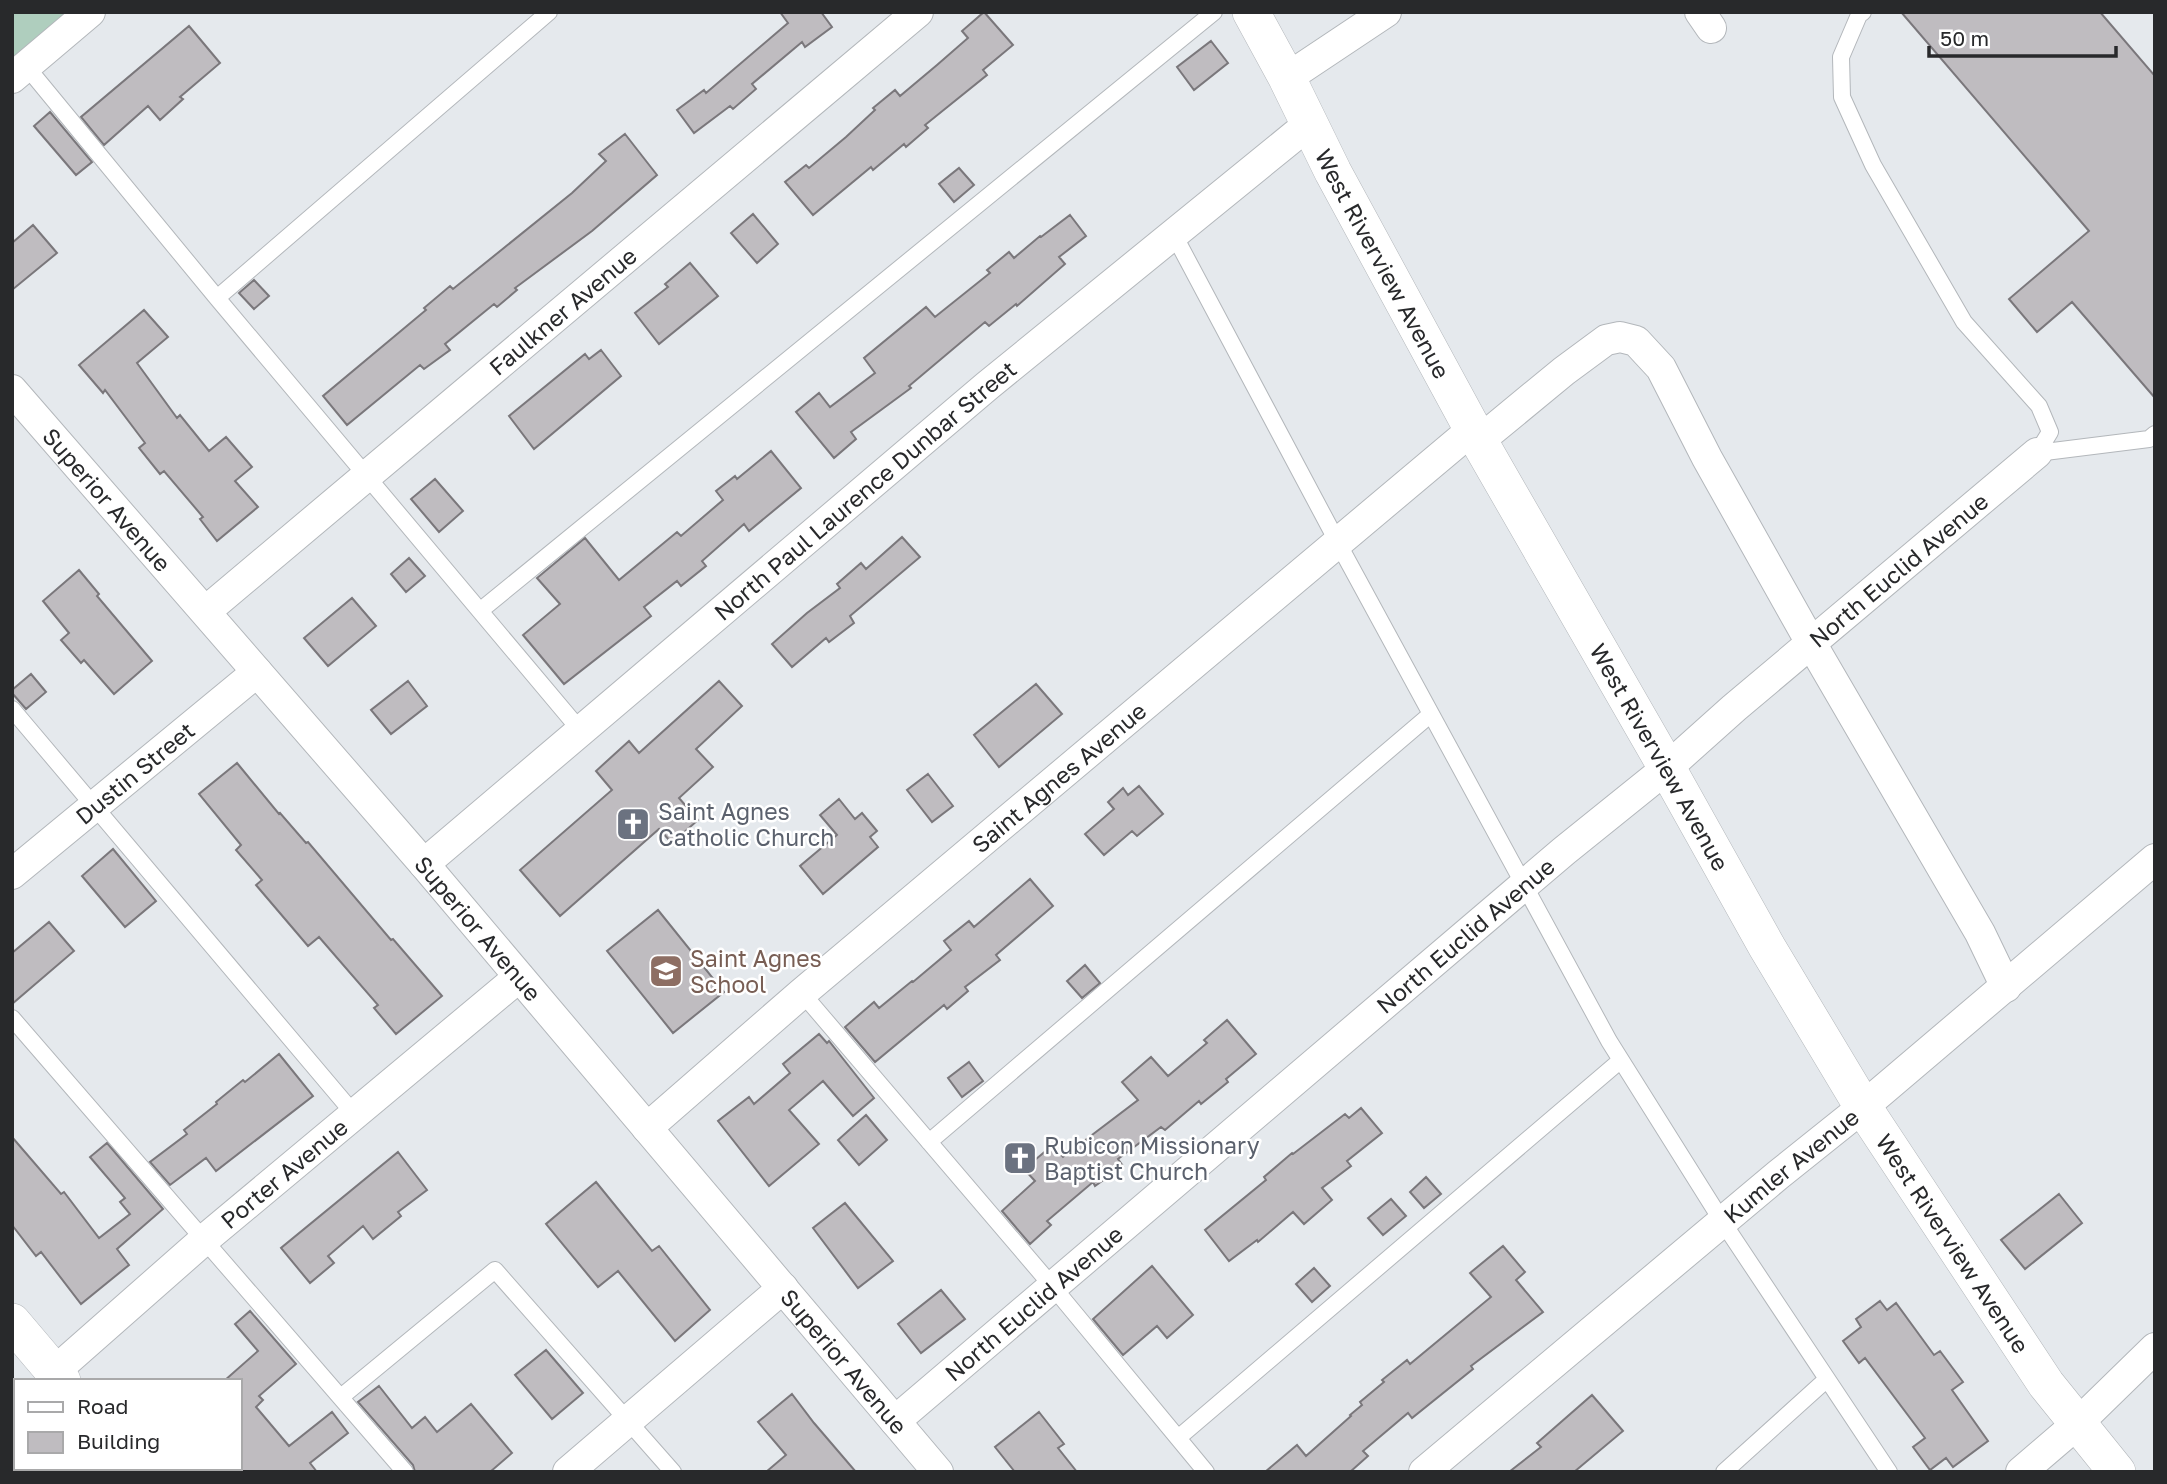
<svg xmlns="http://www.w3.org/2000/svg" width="2167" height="1484" font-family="'Golos Text',sans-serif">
  <rect width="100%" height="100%" fill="#e5e9ed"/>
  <path fill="#afcebe" d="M12 12H90L12 78Z"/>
  <path fill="#bfbcc0" stroke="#7a777b" stroke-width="2" d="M780 12H821L832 27 805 47 802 42 752 84 756 89 733 109 730 106 694 133 677 110 704 90 706 93 788 23Z
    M984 12 1013 45 983 70 987 75 925 125 928 128 906 147 904 144 873 170 871 167 813 215 785 182 806 165 809 168 846 137 875 110 873 108 895 90 900 96 937 65 968 38 962 31Z
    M1901 12H2100L2155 76V398L2072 302 2037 332 2009 299 2089 231Z
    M189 26 220 63 180 97 183 99 160 120 148 106 104 145 81 117Z
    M1211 41 1228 63 1194 90 1177 67Z
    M50 112 92 162 76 175 34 126Z
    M625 134 657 175 592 231 515 288 517 290 497 307 494 304 445 344 450 350 424 369 420 365 347 425 323 396 426 310 424 308 450 286 453 289 572 193 606 161 599 154Z
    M959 168 974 185 954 202 939 184Z
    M753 214 778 244 757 263 731 233Z
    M1070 215 1086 236 1059 257 1065 264 1017 306 1016 304 989 326 985 322 909 386 911 388 851 432 856 439 834 458 796 412 819 393 830 407 875 373 864 358 926 307 935 317 990 273 987 270 1009 252 1014 258 1040 236 1041 237Z
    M33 225 57 253 12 290V243Z
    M690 263 718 296 659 344 635 313 668 287 665 284Z
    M254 280 269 296 254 309 239 293Z
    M144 310 168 337 137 363 177 418 180 415 209 451 226 437 252 467 235 481 258 507 217 541 200 519 203 517 164 471 160 474 139 448 145 443 105 390 103 393 79 365Z
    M601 350 621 376 534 449 509 416 585 354 589 359Z
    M771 451 801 488 749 531 744 524 702 561 706 566 681 586 677 581 644 607 651 616 564 684 523 635 560 604 537 578 585 538 619 580 677 532 681 536 723 500 716 491 735 476 737 479Z
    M435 479 463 511 439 532 411 499Z
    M902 537 920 557 850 616 854 623 829 642 826 638 792 667 772 644 807 613 840 588 837 584 861 563 866 569Z
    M409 558 425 576 406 592 391 574Z
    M79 570 99 594 97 596 152 661 114 694 84 660 81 663 61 640 69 633 43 601Z
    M352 598 376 626 328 666 304 638Z
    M31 674 46 692 26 709 12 693V690Z
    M408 681 427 706 391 734 371 710Z
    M719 681 742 706 696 749 713 767 679 798 698 820 672 843 659 829 560 916 520 870 612 790 596 771 629 741 639 753Z
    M1036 684 1062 714 999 767 974 735Z
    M237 763 279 814 280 813 306 843 308 842 391 940 393 939 442 996 396 1034 374 1008 378 1005 319 937 308 946 256 885 262 880 236 850 241 845 199 794Z
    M928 774 953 806 932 822 907 790Z
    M1139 786 1163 814 1137 836 1132 831 1104 855 1085 834 1114 809 1108 802 1123 788 1128 795Z
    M839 799 855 819 862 813 877 831 870 837 878 847 823 894 800 866 837 835 820 815Z
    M113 849 156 901 125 927 82 876Z
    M1030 879 1053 906 996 955 1000 960 965 987 968 991 947 1009 944 1005 875 1062 845 1027 874 1002 879 1008 912 981 913 982 951 950 944 941 969 921 974 927Z
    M658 910 724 992 673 1033 607 951Z
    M49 922 74 951 12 1004V953Z
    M1085 965 1100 983 1082 998 1067 981Z
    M1227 1020 1256 1054 1226 1079 1228 1082 1201 1104 1199 1101 1165 1130 1161 1127 1118 1159 1123 1166 1095 1186 1093 1182 1047 1221 1051 1225 1030 1244 1002 1211 1035 1181 1024 1169 1053 1145 1063 1157 1138 1100 1122 1082 1151 1057 1168 1076 1207 1043 1204 1040Z
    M819 1034 827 1043 829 1041 874 1098 853 1116 823 1081 789 1110 819 1144 769 1186 718 1121 749 1097 754 1104 790 1073 783 1064Z
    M279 1054 313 1096 216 1171 206 1158 170 1185 150 1162 187 1134 184 1130 217 1104 216 1102 243 1080 245 1082Z
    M969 1062 983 1081 962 1097 948 1078Z
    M1361 1108 1382 1133 1347 1161 1351 1166 1322 1188 1332 1200 1304 1224 1293 1212 1258 1242 1257 1240 1229 1261 1205 1230 1266 1180 1264 1177 1292 1153 1293 1154 1345 1114 1349 1118Z
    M866 1115 887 1140 859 1165 838 1140Z
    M12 1137 61 1194 64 1192 99 1238 130 1214 120 1202 125 1198 90 1157 107 1143 163 1209 117 1249 129 1265 81 1304 41 1252 36 1256 12 1225Z
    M398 1152 427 1190 398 1212 401 1216 373 1239 363 1226 328 1256 334 1263 310 1283 281 1248Z
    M1426 1177 1441 1194 1424 1208 1410 1192Z
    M596 1182 652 1251 659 1246 710 1310 675 1341 618 1271 598 1287 546 1224Z
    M2059 1194 2082 1223 2025 1269 2001 1240Z
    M1391 1199 1406 1216 1383 1235 1368 1218Z
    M845 1203 893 1261 858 1288 813 1228Z
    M1503 1246 1525 1272 1516 1280 1543 1312 1471 1366 1473 1369 1412 1418 1408 1413 1363 1451 1368 1456 1350 1472H1265L1297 1445 1306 1456 1351 1416 1350 1415 1362 1405 1360 1402 1384 1382 1382 1380 1407 1360 1410 1364 1491 1297 1470 1273Z
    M1152 1266 1193 1315 1167 1338 1157 1326 1123 1355 1093 1319Z
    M1314 1268 1330 1286 1312 1302 1296 1284Z
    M941 1290 965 1319 921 1353 898 1324Z
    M1880 1301 1887 1310 1896 1303 1934 1355 1940 1351 1963 1382 1952 1390 1988 1441 1953 1467 1946 1458 1930 1470 1913 1447 1925 1438 1865 1358 1859 1363 1843 1341 1861 1327 1856 1319Z
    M250 1311 296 1364 259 1396 263 1400 256 1407 289 1446 332 1412 348 1433 310 1463 317 1472H240V1381H224L258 1351 235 1324Z
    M546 1350 583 1393 552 1419 515 1375Z
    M379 1386 412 1428 425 1417 437 1432 471 1404 512 1453 490 1472H415L413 1465 358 1402Z
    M792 1394 814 1423 856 1472H766L786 1455 758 1422Z
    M1592 1395 1623 1431 1574 1472H1509L1541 1447 1537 1443Z
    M1039 1412 1064 1444 1058 1448 1077 1472H1015L995 1447Z"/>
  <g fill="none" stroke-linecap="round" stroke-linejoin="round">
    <g stroke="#b3b7bb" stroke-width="18">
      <path id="service" d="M1863 12 1859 15 1841 57 1842 97 1873 165 1964 322 2039 406 2050 432 2037 453
        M26 66 217 298 580 730
        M1173 233 1338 543 1609 1041 1722 1221 1889 1472
        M217 298 549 12
        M2037 453 2149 439 2155 434
        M481 610 1214 12
        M12 709 355 1115
        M802 993 1053 1287 1206 1472
        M12 1018 405 1472
        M929 1142 1431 714
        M341 1397 495 1270 673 1472
        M1178 1438 1621 1060
        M1724 1472 1827 1379"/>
    </g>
    <g stroke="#b3b7bb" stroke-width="32">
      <g id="minor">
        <path d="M1700 12 1711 28"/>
        <path d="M12 78 90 12"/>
        <path d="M1287 78 1386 12"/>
        <path id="s1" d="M12 390 424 864 938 1472"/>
        <path d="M1479 441 1564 371 1606 340 1620 337 1636 341 1661 368 1707 458 1811 643 1980 933 2006 987"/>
        <path id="s2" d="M206 611 918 12"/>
        <path id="s3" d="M424 864 987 386 1309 124"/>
        <path id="s4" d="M12 874 257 672"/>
        <path id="s5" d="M647 1128 802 993 1473 429"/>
        <path id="s6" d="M54 1372 205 1239 519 977"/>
        <path id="s7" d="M895 1421 1564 851 1667 768 1734 708 2037 453"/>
        <path d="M568 1472 783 1288"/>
        <path id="s8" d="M1424 1472 1778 1175 1863 1107 2155 859"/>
        <path d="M2021 1472 2077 1424 2155 1348"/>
      </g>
    </g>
    <g stroke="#b3b7bb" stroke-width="38">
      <g id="tertiary">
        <path id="s9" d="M1251 12 1287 78 1333 172 1479 441 1667 768 1767 947 1863 1107 2046 1384 2117 1472"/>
        <path d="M12 1322 62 1381"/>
        <path d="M136 1468 139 1472"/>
      </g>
    </g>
    <use href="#service" stroke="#fff" stroke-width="16"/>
    <use href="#minor" stroke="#fff" stroke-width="30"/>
    <use href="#tertiary" stroke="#fff" stroke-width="37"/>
  </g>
  <defs>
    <g id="church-square" transform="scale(1.75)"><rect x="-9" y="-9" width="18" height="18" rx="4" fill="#6b7280" stroke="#fff"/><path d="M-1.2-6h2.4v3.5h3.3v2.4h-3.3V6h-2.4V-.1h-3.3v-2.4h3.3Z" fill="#fff"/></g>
    <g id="school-square" transform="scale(1.75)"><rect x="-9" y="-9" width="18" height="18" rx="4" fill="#8d6e63" stroke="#fff"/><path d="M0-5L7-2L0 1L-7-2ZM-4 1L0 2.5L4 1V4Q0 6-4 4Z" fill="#fff"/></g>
  </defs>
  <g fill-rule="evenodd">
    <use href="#church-square" x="633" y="824"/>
    <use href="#school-square" x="666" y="971"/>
    <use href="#church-square" x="1020" y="1158"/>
  </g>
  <g text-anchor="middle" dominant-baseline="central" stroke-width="5" stroke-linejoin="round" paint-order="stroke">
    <g font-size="23" fill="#28292b" stroke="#fff">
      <text stroke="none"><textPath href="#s9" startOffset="284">West Riverview Avenue</textPath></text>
      <text stroke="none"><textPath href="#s2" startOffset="466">Faulkner Avenue</textPath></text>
      <text stroke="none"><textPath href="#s3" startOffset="578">North Paul Laurence Dunbar Street</textPath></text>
      <text stroke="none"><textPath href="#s1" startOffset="145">Superior Avenue</textPath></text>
      <text stroke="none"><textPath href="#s7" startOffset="1316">North Euclid Avenue</textPath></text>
      <text stroke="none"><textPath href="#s9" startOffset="850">West Riverview Avenue</textPath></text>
      <text stroke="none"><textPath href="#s4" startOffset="159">Dustin Street</textPath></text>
      <text stroke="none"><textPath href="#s5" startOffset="541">Saint Agnes Avenue</textPath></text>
      <text stroke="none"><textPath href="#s1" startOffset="712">Superior Avenue</textPath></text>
      <text stroke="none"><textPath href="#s7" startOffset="749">North Euclid Avenue</textPath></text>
      <text stroke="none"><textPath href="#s8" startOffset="478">Kumler Avenue</textPath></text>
      <text stroke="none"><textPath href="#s6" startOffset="304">Porter Avenue</textPath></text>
      <text stroke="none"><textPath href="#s9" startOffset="1418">West Riverview Avenue</textPath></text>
      <text stroke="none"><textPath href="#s7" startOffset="182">North Euclid Avenue</textPath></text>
      <text stroke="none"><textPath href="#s1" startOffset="1279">Superior Avenue</textPath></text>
    </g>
    <g font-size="23" fill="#5b616d" stroke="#fff" text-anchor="start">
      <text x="658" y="811">Saint Agnes<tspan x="658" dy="26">Catholic Church</tspan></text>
      <text x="1044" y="1145">Rubicon Missionary<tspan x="1044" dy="26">Baptist Church</tspan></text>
    </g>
    <g font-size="23" fill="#785e54" stroke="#fff" text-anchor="start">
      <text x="690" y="958">Saint Agnes<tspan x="690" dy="26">School</tspan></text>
    </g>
  </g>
  <rect width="2167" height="1484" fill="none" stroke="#28292b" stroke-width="28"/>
  <rect x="14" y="1379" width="228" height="91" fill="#ffffff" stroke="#a9a9aa" stroke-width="2"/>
  <rect x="28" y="1402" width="35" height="10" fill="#ffffff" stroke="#a9a9aa" stroke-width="2"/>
  <text x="77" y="1414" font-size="21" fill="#28292b">Road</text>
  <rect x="28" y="1432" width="35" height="21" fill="#bfbcc0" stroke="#a9a9aa" stroke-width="2"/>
  <text x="77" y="1449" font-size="21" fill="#28292b">Building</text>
  <path d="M1929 46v10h187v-10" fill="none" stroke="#28292b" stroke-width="3.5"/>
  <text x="1940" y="46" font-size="21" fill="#28292b" stroke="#ffffff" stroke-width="5" paint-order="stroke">50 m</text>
</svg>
